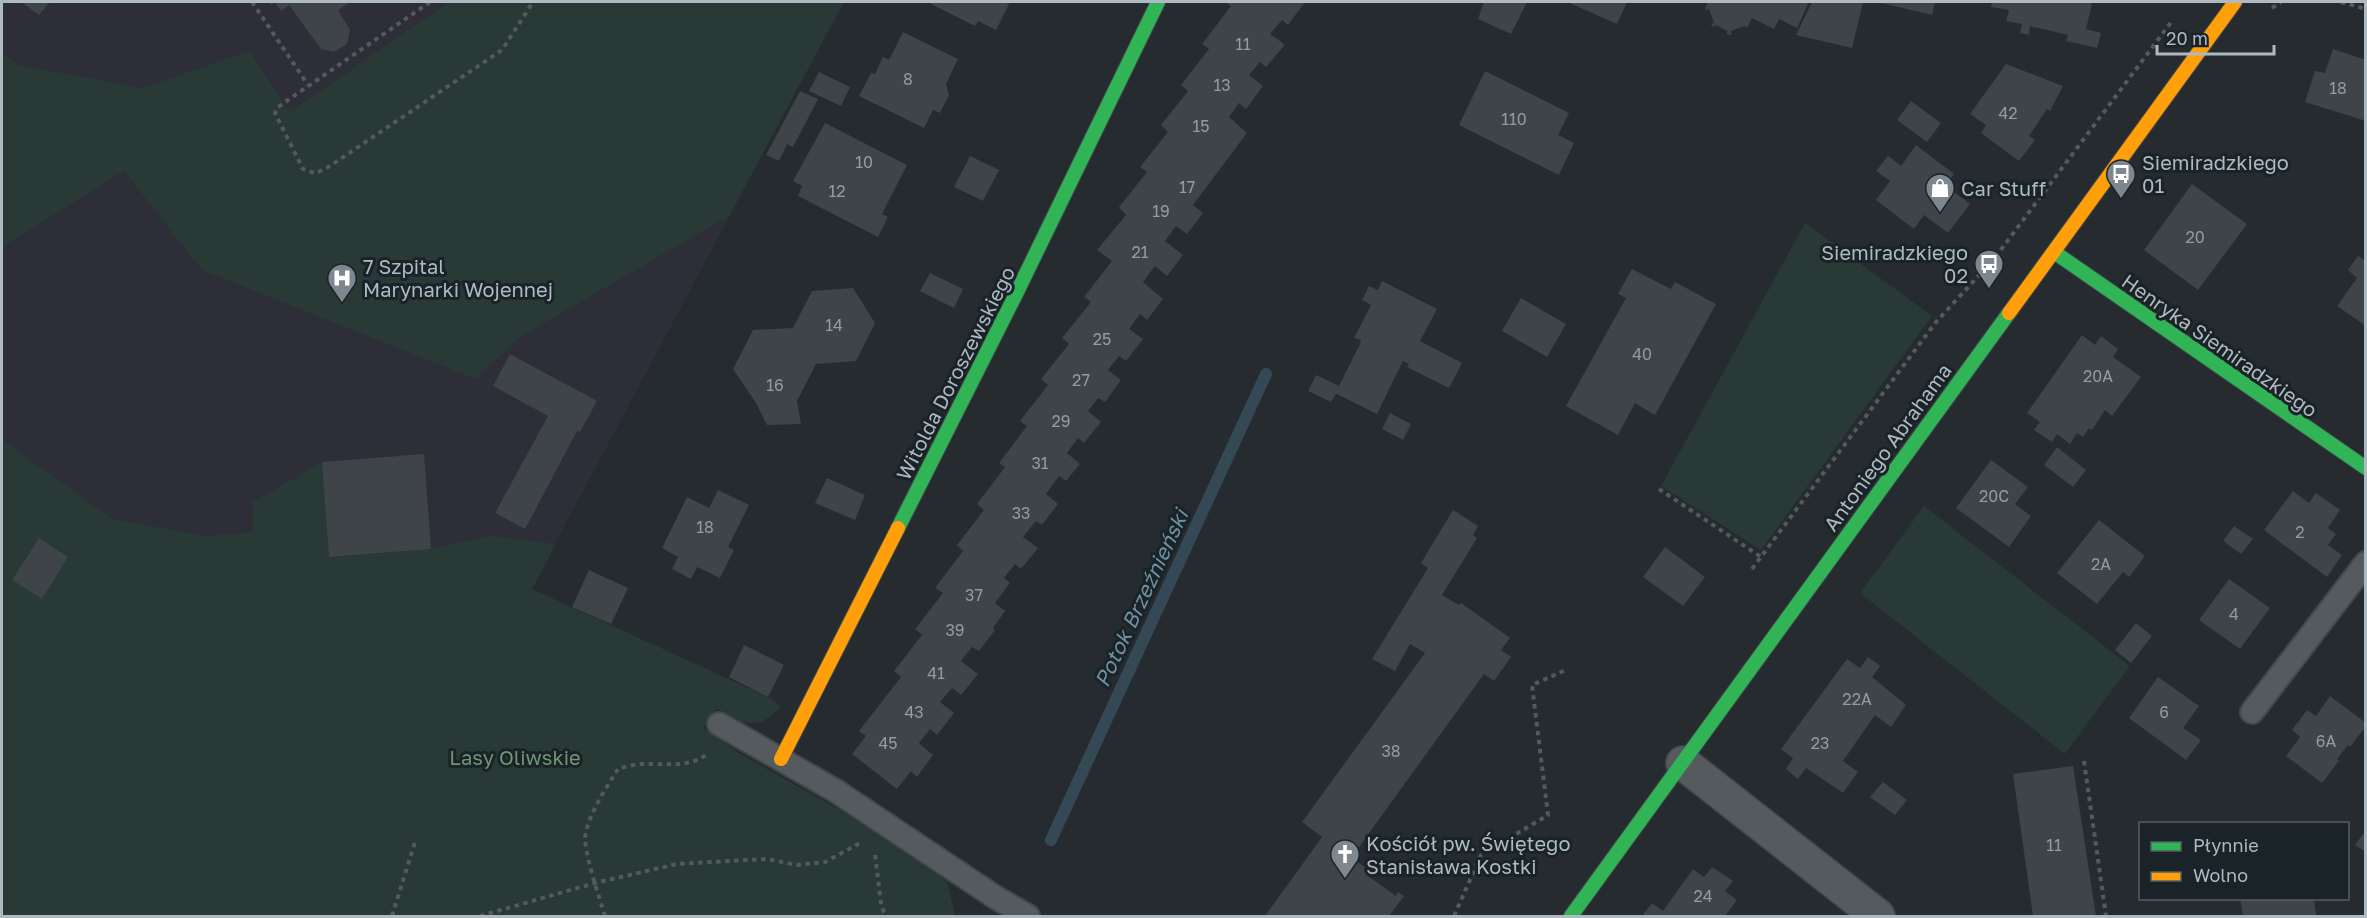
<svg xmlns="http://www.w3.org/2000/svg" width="2367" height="918" font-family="'Golos Text',sans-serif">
  <rect width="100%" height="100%" fill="#252b2f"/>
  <path fill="#2d2e38" d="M2 2H844L531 589 2 669Z"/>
  <path fill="#283936" d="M449 2H844L729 216 520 337 476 379 202 270 124 171 2 247V52L18 65 142 88 249 51 290 112Z
    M1805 223 1932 316 1761 550 1661 486Z
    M2 440 113 519 205 536 253 532V502L322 462 329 557 431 549 491 536 556 544 532 589 772 699 781 706C759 732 743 725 717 709L703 728 739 753 919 855 948 884 955 916H2Z
    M1924 506 2130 666 2065 754 1860 593Z"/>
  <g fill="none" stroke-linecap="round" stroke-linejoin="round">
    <path stroke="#344955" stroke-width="12" d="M1051 840 1266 374"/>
  </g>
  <path fill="#3e4447" d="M21 2H50L39 15Z
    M269 2H351L338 10 350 30 347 44 334 52 321 49 289 5 281 11 275 2 271 5Z
    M927 2H1004L1009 4 996 30 978 21 975 26Z
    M1225 2H1305L1288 25 1282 20 1270 34 1284 44 1283 47 1266 67 1260 62 1249 75 1263 86 1246 109 1239 103 1229 117 1247 133 1193 205 1203 213 1187 234 1176 226 1165 241 1183 255 1167 276 1155 266 1143 282 1163 299 1147 320 1140 314 1129 329 1143 339 1126 361 1119 356 1108 370 1121 380 1105 402 1098 398 1088 411 1101 422 1084 443 1078 438 1067 453 1080 464 1066 481 1059 476 1046 494 1058 504 1042 525 1036 521 1023 537 1038 548 1021 569 1015 564 1004 578 1010 583 995 603 1005 611 993 628 995 630 979 651 972 647 961 661 978 674 961 695 952 688 940 702 954 713 937 735 930 729 919 743 933 755 917 777 911 771 897 789 852 754 866 736 859 731 901 677 894 671 922 635 915 629 943 593 935 588 963 551 957 545 984 510 977 504 1005 467 999 463 1027 426 1020 421 1048 385 1041 379 1069 344 1062 338 1091 302 1084 297 1112 261 1097 250 1126 215 1119 207 1147 172 1140 167 1168 132 1161 125 1188 91 1181 85 1209 49 1202 44 1231 6Z
    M1484 2H1527L1511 34 1478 19Z
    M1567 2H1627L1617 24Z
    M1708 2H1809L1797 28 1779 19 1774 29 1752 18 1747 28 1744 26 1731 31 1732 34 1729 35 1727 34V31L1716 25 1714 27 1712 26 1711 24 1714 23 1709 9 1706 10 1705 8Z
    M1812 2H1863L1852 48 1796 35Z
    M1877 2H1935L1932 15Z
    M1992 2 2092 3 2086 29 2101 33 2097 48 2066 41 2068 35 2030 26 2029 35 2020 33 2022 24 2006 21 2009 10 1991 7Z
    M903 32 958 59 946 84 949 95 940 113 933 110 924 128 859 96 871 73 875 74 883 57 889 60Z
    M2333 49 2366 60V121L2305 102 2315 71 2325 73Z
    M2006 64 2063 86 2050 111 2047 109 2029 136 2035 140 2019 161 1981 133 1986 125 1970 114Z
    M1485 71 1569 113 1558 135 1574 143 1559 175 1459 125Z
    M819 72 850 87 841 106 809 91Z
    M800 91 818 99 793 147 787 144 779 161 766 155Z
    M1911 101 1941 123 1927 142 1897 120Z
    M825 123 907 165 882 214 888 217 878 237 798 196 802 186 793 181Z
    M1916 145 1954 174 1946 186 1970 204 1948 233 1924 215 1914 229 1876 200 1890 181 1876 171 1888 156 1901 166Z
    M970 156 999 170 983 201 954 187Z
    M2192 184 2247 224 2198 290 2144 250Z
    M2358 256 2366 261V326L2337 306 2357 278 2348 270Z
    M1632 269 1671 289 1675 282 1716 304 1655 415 1635 403 1618 435 1566 406 1626 298 1618 294Z
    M930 273 963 289 954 308 920 291Z
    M1382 281 1437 309 1420 341 1462 363 1449 388 1407 367 1409 364 1403 361 1377 414 1339 395 1336 394 1331 402 1308 391 1316 375 1339 386 1360 344 1361 340 1354 338 1371 305 1362 300 1369 286 1378 290Z
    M853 288 875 323 856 361 816 364 797 401 801 424 767 425 756 403 733 369 753 330 793 328 812 291Z
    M1521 298 1566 324 1547 357 1502 331Z
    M2082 335 2095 345 2101 336 2118 349 2113 357 2141 377 2112 416 2105 410 2092 430 2089 428 2083 437 2077 433 2070 444 2057 434 2052 442 2034 430 2040 422 2027 413Z
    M510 354 597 401 580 432 577 431 525 529 495 513 548 416 493 386Z
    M1390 413 1411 424 1403 440 1382 429Z
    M2057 447 2086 470 2073 487 2044 465Z
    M424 454 431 549 329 557 322 462Z
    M1991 460 2028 487 2015 504 2031 516 2009 547 1956 508Z
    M827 478 865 495 855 520 815 503Z
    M718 490 749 505 728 547 734 550 720 578 697 567 691 579 672 569 678 557 662 548 687 497 709 508Z
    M2293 491 2309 503 2316 493 2340 510 2328 528 2336 534 2328 545 2342 555 2327 577 2264 530Z
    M1453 510 1478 526 1473 535 1477 538 1442 595 1459 605 1461 603 1510 638 1501 650 1511 657 1494 681 1484 674 1351 858 1371 871 1368 876 1396 896 1398 892 1404 896 1389 916H1265L1322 837 1302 822 1425 653 1410 644 1395 671 1372 659 1428 568 1421 563Z
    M2099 520 2145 556 2129 577 2123 572 2097 604 2057 573Z
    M2234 526 2253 539 2241 554 2223 541Z
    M39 538 68 557 42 599 12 580Z
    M1665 547 1705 577 1683 606 1643 577Z
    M589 570 628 588 611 624 572 607Z
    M2229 579 2270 608 2240 649 2199 620Z
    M2136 623 2152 636 2131 663 2115 650Z
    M744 645 784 665 768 697 729 677Z
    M1868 657 1880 666 1872 677 1906 705 1891 727 1875 715 1843 761 1858 772 1843 793 1806 768 1798 779 1786 769 1793 758 1781 749 1847 659 1860 668Z
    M2158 677 2199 706 2183 728 2201 740 2186 760 2129 718Z
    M2330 696 2366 723V726L2350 747 2348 745 2337 759 2339 761 2322 783 2286 756 2300 737 2292 730 2307 710 2316 716Z
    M2073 766 2096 916H2033L2013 774Z
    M1883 782 1907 800 1895 815 1870 797Z
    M2366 830V852L2355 845Z
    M1712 867 1733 881 1725 891 1737 900 1725 916H1642L1652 903 1663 911 1693 869 1704 877Z
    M2240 898H2314L2316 916H2243Z"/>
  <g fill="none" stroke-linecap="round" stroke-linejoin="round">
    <g stroke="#42474a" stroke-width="26">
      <path id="lane" d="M2252 712 2366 563
        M719 724 836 791 995 897 1028 916"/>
    </g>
    <g stroke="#42474a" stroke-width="36">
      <path id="street" d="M1683 763 1878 916"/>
    </g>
    <g stroke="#42474a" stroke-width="16">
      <path id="fast" d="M2054 252 2366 468
        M898 528 1017 292 1158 2
        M1571 916 2009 313"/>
    </g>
    <g stroke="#42474a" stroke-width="16">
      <path id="slow" d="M2009 313 2235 2
        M781 759 898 528"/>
    </g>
    <path stroke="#54595c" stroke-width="4" stroke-dasharray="4.5 4.5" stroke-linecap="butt" d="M252 2 308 85
      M430 2 278 107 275 113 303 169 314 173 324 170 502 50 533 2
      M2341 2 2366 9
      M2272 8 2281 2
      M1659 489 1761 557
      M1752 569 1936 322 1994 259 2172 21
      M2084 761 2106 916
      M875 855 881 903 885 916
      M392 916 415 842
      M480 916 595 883 677 864 767 859 797 865 825 862 860 843
      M605 916C600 899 581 846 586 831 592 809 606 788 618 769 625 767 634 764 642 764 664 763 688 769 707 754
      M1454 916 1481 855 1548 815 1532 685 1568 669"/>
    <use href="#lane" stroke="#545a5e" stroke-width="22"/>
    <use href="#street" stroke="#545a5e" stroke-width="33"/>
    <use href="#fast" stroke="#30b455" stroke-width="14"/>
    <use href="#slow" stroke="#ff9f0a" stroke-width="14"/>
  </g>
  <defs>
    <g id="bus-pin" transform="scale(1.5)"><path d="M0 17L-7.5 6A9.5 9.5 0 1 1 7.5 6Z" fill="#7e878e" stroke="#192328"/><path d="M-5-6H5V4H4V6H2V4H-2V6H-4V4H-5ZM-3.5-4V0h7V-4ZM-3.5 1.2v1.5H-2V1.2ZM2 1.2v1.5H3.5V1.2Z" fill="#fff"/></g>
    <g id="shop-pin" transform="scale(1.5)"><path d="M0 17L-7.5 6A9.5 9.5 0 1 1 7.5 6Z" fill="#7e878e" stroke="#192328"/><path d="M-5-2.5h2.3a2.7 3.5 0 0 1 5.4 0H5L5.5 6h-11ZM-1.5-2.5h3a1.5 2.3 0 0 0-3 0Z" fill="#fff"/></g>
    <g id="hospital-pin" transform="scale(1.5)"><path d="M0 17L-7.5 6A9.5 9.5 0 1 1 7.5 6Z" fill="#7e878e" stroke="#192328"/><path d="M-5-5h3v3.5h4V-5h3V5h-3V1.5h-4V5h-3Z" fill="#fff"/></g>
    <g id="church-pin" transform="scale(1.5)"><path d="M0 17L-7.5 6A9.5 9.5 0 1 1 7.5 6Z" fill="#7e878e" stroke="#192328"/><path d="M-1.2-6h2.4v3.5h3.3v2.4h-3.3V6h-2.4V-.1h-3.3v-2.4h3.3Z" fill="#fff"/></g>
  </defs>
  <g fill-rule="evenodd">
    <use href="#bus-pin" x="2121" y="174"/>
    <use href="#shop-pin" x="1940" y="188"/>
    <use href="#bus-pin" x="1989" y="264"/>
    <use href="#hospital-pin" x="342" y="278"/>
    <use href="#church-pin" x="1345" y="854"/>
  </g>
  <g text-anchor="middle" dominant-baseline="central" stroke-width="6" stroke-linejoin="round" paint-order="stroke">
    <g font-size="16" fill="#929ca2">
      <text x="1243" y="44">11</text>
      <text x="908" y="79">8</text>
      <text x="1222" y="85">13</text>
      <text x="2338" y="88">18</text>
      <text x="2008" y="113">42</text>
      <text x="1514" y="119">110</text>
      <text x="1201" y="126">15</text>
      <text x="864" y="162">10</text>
      <text x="1187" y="187">17</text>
      <text x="837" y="191">12</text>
      <text x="1161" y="211">19</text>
      <text x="2195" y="237">20</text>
      <text x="1140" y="252">21</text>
      <text x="834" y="325">14</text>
      <text x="1102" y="339">25</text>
      <text x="1642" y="354">40</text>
      <text x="2098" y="376">20A</text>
      <text x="1081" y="380">27</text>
      <text x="775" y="385">16</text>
      <text x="1061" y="421">29</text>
      <text x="1040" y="463">31</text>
      <text x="1994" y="496">20C</text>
      <text x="1021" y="513">33</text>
      <text x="705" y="527">18</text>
      <text x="2300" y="532">2</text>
      <text x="2101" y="564">2A</text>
      <text x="974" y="595">37</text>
      <text x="2234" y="614">4</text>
      <text x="955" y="630">39</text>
      <text x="936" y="673">41</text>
      <text x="1857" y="699">22A</text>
      <text x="914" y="712">43</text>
      <text x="2164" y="712">6</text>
      <text x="2326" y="741">6A</text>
      <text x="888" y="743">45</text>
      <text x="1820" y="743">23</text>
      <text x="1391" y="751">38</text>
      <text x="2054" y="845">11</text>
      <text x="1703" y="896">24</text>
    </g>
    <g font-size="20" fill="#aeb9c1" stroke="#192328" text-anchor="start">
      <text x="2142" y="162">Siemiradzkiego<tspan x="2142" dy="23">01</tspan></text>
      <text x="1961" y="188">Car Stuff</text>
      <text x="1968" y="252" text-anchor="end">Siemiradzkiego<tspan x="1968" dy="23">02</tspan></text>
      <text x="363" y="266">7 Szpital<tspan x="363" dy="23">Marynarki Wojennej</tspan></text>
      <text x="1366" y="843">Kościół pw. Świętego<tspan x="1366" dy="23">Stanisława Kostki</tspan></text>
    </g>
    <g font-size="20" fill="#aeb9c1" stroke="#192328">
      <text transform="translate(2220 345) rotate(35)">Henryka Siemiradzkiego</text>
      <text transform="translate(955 373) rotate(-63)">Witolda Doroszewskiego</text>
      <text transform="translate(1887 447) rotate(-54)">Antoniego Abrahama</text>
    </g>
    <g font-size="20" fill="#709570" stroke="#192328">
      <text x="515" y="757">Lasy Oliwskie</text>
    </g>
    <g font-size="21" font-style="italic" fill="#7191a2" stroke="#192328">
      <text transform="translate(1141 598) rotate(-65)">Potok Brzeźnieński</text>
    </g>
  </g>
  <rect width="2367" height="918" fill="none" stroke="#aeb9c1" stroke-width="6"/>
  <rect x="2139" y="822" width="210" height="78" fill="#192328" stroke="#555f65" stroke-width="1.5"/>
  <rect x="2151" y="842" width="30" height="9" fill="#30b455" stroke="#555f65" stroke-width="1.5"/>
  <text x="2193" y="852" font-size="18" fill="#aeb9c1">Płynnie</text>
  <rect x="2151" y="872" width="30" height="9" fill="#ff9f0a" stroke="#555f65" stroke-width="1.5"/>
  <text x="2193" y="882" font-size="18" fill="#aeb9c1">Wolno</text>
  <path d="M2157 45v9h117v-9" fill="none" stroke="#aeb9c1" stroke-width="3"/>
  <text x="2166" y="45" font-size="18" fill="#aeb9c1" stroke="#192328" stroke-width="4.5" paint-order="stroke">20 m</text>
</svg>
